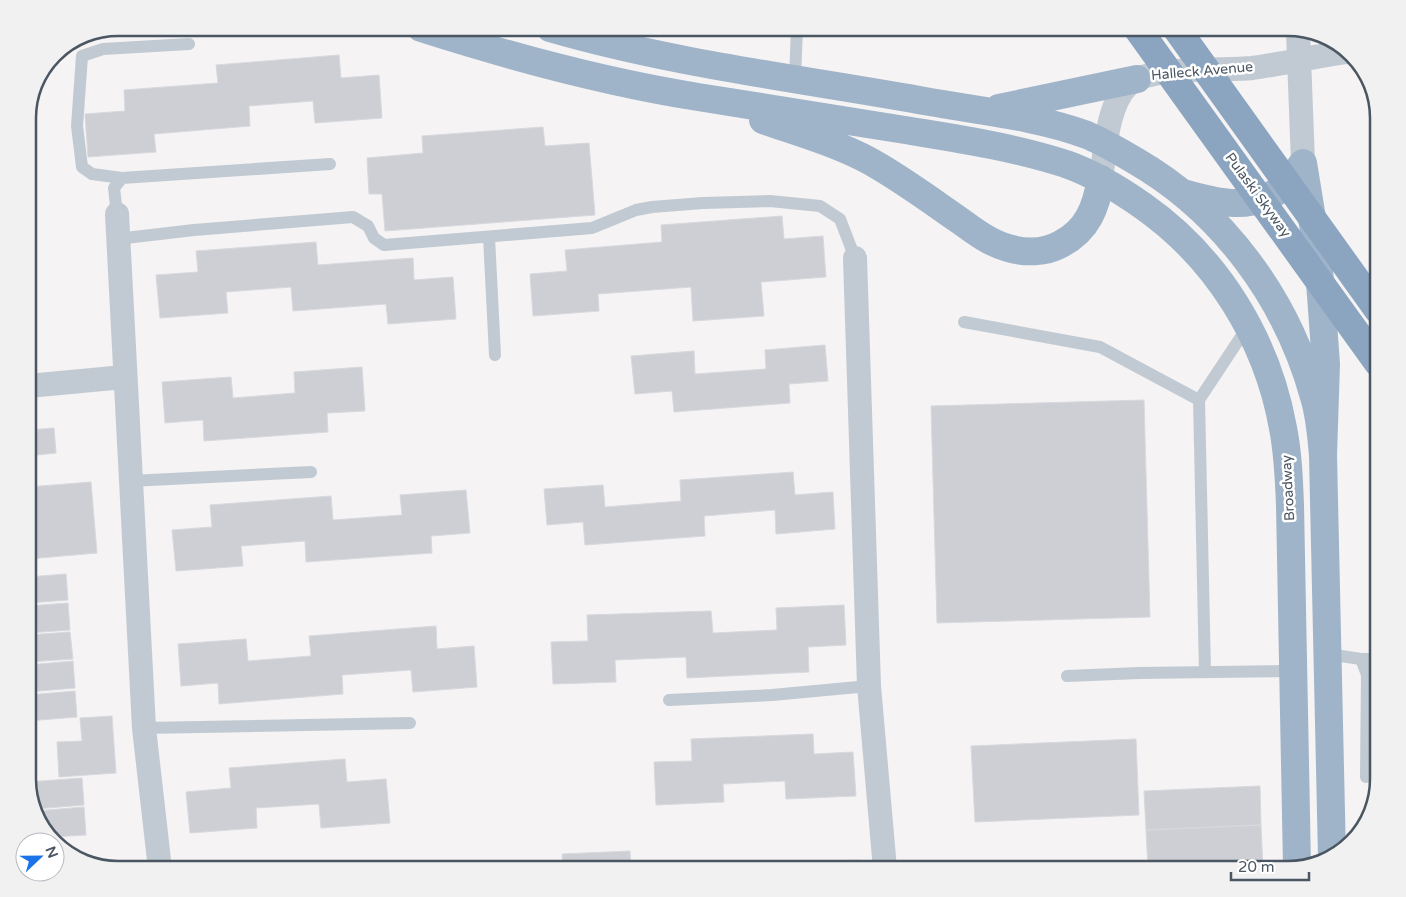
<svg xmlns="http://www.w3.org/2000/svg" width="1406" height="897" font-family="'Varela Round',sans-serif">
  <rect width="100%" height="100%" fill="#f5f3f3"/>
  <path fill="#cdcfd5" stroke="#d7d9de" d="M339 55 341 78 379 75 382 118 315 123 313 101 249 106 250 126 154 134 156 152 88 157 85 114 125 111 124 90 218 83 216 65Z
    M543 127 545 146 589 143 595 215 385 231 382 194H369L367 158 423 153 422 136Z
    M782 216 784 239 823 236 826 277 761 282 764 316 693 321 691 287 598 294 599 311 533 316 530 274 567 271 565 250 662 242 661 225Z
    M316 242 318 265 413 258 414 280 453 277 456 319 388 324 386 304 293 311 291 287 226 292 228 313 160 318 156 275 198 272 196 251Z
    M825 345 828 381 789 384 790 403 674 412 672 391 635 394 631 356 694 351 695 374 766 369 765 350Z
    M362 367 365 411 327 413 328 432 204 441 203 420 165 423 162 382 231 377 233 398 295 393 294 372Z
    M1144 400 1150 617 937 623 931 406Z
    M54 428 56 453 28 456V430Z
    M793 472 795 495 833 492 835 529 776 534 775 510 704 516 705 536 585 545 583 522 547 525 544 489 603 485 605 507 681 501 680 480Z
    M91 482 97 553 28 559V487Z
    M466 490 470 533 431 536 432 553 306 562 305 541 241 546 243 566 176 571 172 530 212 527 210 505 331 496 333 520 402 515 400 495Z
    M66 574 68 600 28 603V577Z
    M68 603 70 630 28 633V606Z
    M844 605 846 645 808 647 809 672 687 678 686 657 615 660 616 682 553 684 551 642 588 641 587 615 711 611 713 633 777 630 776 608Z
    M436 626 437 649 474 646 477 687 413 692 411 670 342 675 343 694 219 704 218 683 181 686 178 644 246 639 248 661 311 656 309 636Z
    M70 632 73 659 28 662V635Z
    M73 661 75 688 28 692V665Z
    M75 691 77 717 28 721V695Z
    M112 716 116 773 59 777 57 742 82 741 80 718Z
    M813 734 814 754 853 752 856 796 786 799 785 781 723 784 724 802 656 805 654 762 692 761 691 739Z
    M1136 739 1139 815 975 822 971 746Z
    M345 759 347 782 386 779 390 823 321 828 319 804 256 808 257 828 190 833 186 792 231 788 229 768Z
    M82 778 84 805 35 809 28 782Z
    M1260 786 1261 825 1146 830 1144 791Z
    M84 807 86 835 52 837 40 824 36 811Z
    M1261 825 1263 869H1148L1146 830Z
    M630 851 631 869H563L562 854Z
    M859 860V869H791V863Z
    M487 861V869H420V866Z
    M727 866V869H647Z"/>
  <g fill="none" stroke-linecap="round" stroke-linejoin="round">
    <path stroke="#c1cad2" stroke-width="12" d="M795 78 797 28
      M122 178 92 174 82 167 77 126 82 56 103 49 189 44
      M117 214 114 188 122 178 330 164
      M489 237 495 355
      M117 239 194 230 353 217 368 226 374 238 384 245 592 228 636 210 652 207 703 203 770 201 820 206 840 219 855 258
      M964 322 1100 347 1199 400
      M130 481 311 472
      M1328 654 1361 659 1367 675 1366 777
      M1361 659H1378
      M1205 672 1199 400 1248 326
      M1067 676 1139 673 1293 671
      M669 700 772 695 869 686
      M144 728 410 723"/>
    <path stroke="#c1cad2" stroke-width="24" d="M1298 31 1303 163
      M1101 179C1105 152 1107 105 1128 85 1150 65 1222 71 1252 68 1283 64 1315 56 1346 52
      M117 214 144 728 160 869
      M855 258 869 686 885 869
      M28 386 124 377"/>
    <path stroke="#9fb4c9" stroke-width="28" d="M421 28C512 57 604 82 698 97 767 108 836 119 905 130 959 139 1014 147 1066 164 1094 174 1119 189 1143 206 1217 258 1267 339 1283 428 1288 453 1289 479 1290 505L1297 867
      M550 28C674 64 803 79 930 102 982 111 1038 117 1087 135 1103 142 1119 151 1134 160 1223 211 1287 299 1314 397 1320 416 1321 435 1323 455
      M999 108 1137 79
      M763 120C802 134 844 145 880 167 907 183 933 202 959 220 974 231 990 243 1008 248 1025 253 1045 253 1061 244 1088 230 1096 207 1101 179
      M1303 163 1318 255 1326 364 1323 455 1332 857
      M1183 193C1214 202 1249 211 1278 191 1288 184 1295 174 1302 164"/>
    <path stroke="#8ba5c1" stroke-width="28" d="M1137 28 1378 363
      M1176 28 1378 310"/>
  </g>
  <g text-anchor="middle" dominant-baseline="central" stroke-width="5" stroke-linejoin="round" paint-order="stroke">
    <g font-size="14" fill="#4a5661" stroke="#fff">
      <text transform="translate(1202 71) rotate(-5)">Halleck Avenue</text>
      <text transform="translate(1258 195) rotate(54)">Pulaski Skyway</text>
      <text transform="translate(1288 488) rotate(-93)">Broadway</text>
    </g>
  </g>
  <path d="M0 0H1406V897H0ZM118 36H1288A82 82 0 0 1 1370 118V779A82 82 0 0 1 1288 861H118A82 82 0 0 1 36 779V118A82 82 0 0 1 118 36Z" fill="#f1f1f2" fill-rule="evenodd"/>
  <path fill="none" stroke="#4a5661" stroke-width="2.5" d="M118 36H1288A82 82 0 0 1 1370 118V779A82 82 0 0 1 1288 861H118A82 82 0 0 1 36 779V118A82 82 0 0 1 118 36Z"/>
  <g transform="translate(40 857) rotate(68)"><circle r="24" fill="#ffffff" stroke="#b7bbc0"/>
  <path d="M0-4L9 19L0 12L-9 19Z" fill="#1a73e8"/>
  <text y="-8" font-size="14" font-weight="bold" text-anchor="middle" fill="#4a5661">N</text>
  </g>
  <path d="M1231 872v8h78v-8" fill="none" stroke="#4a5661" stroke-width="2.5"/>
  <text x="1238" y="872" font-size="15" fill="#4a5661" stroke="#ffffff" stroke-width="4" paint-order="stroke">20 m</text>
</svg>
